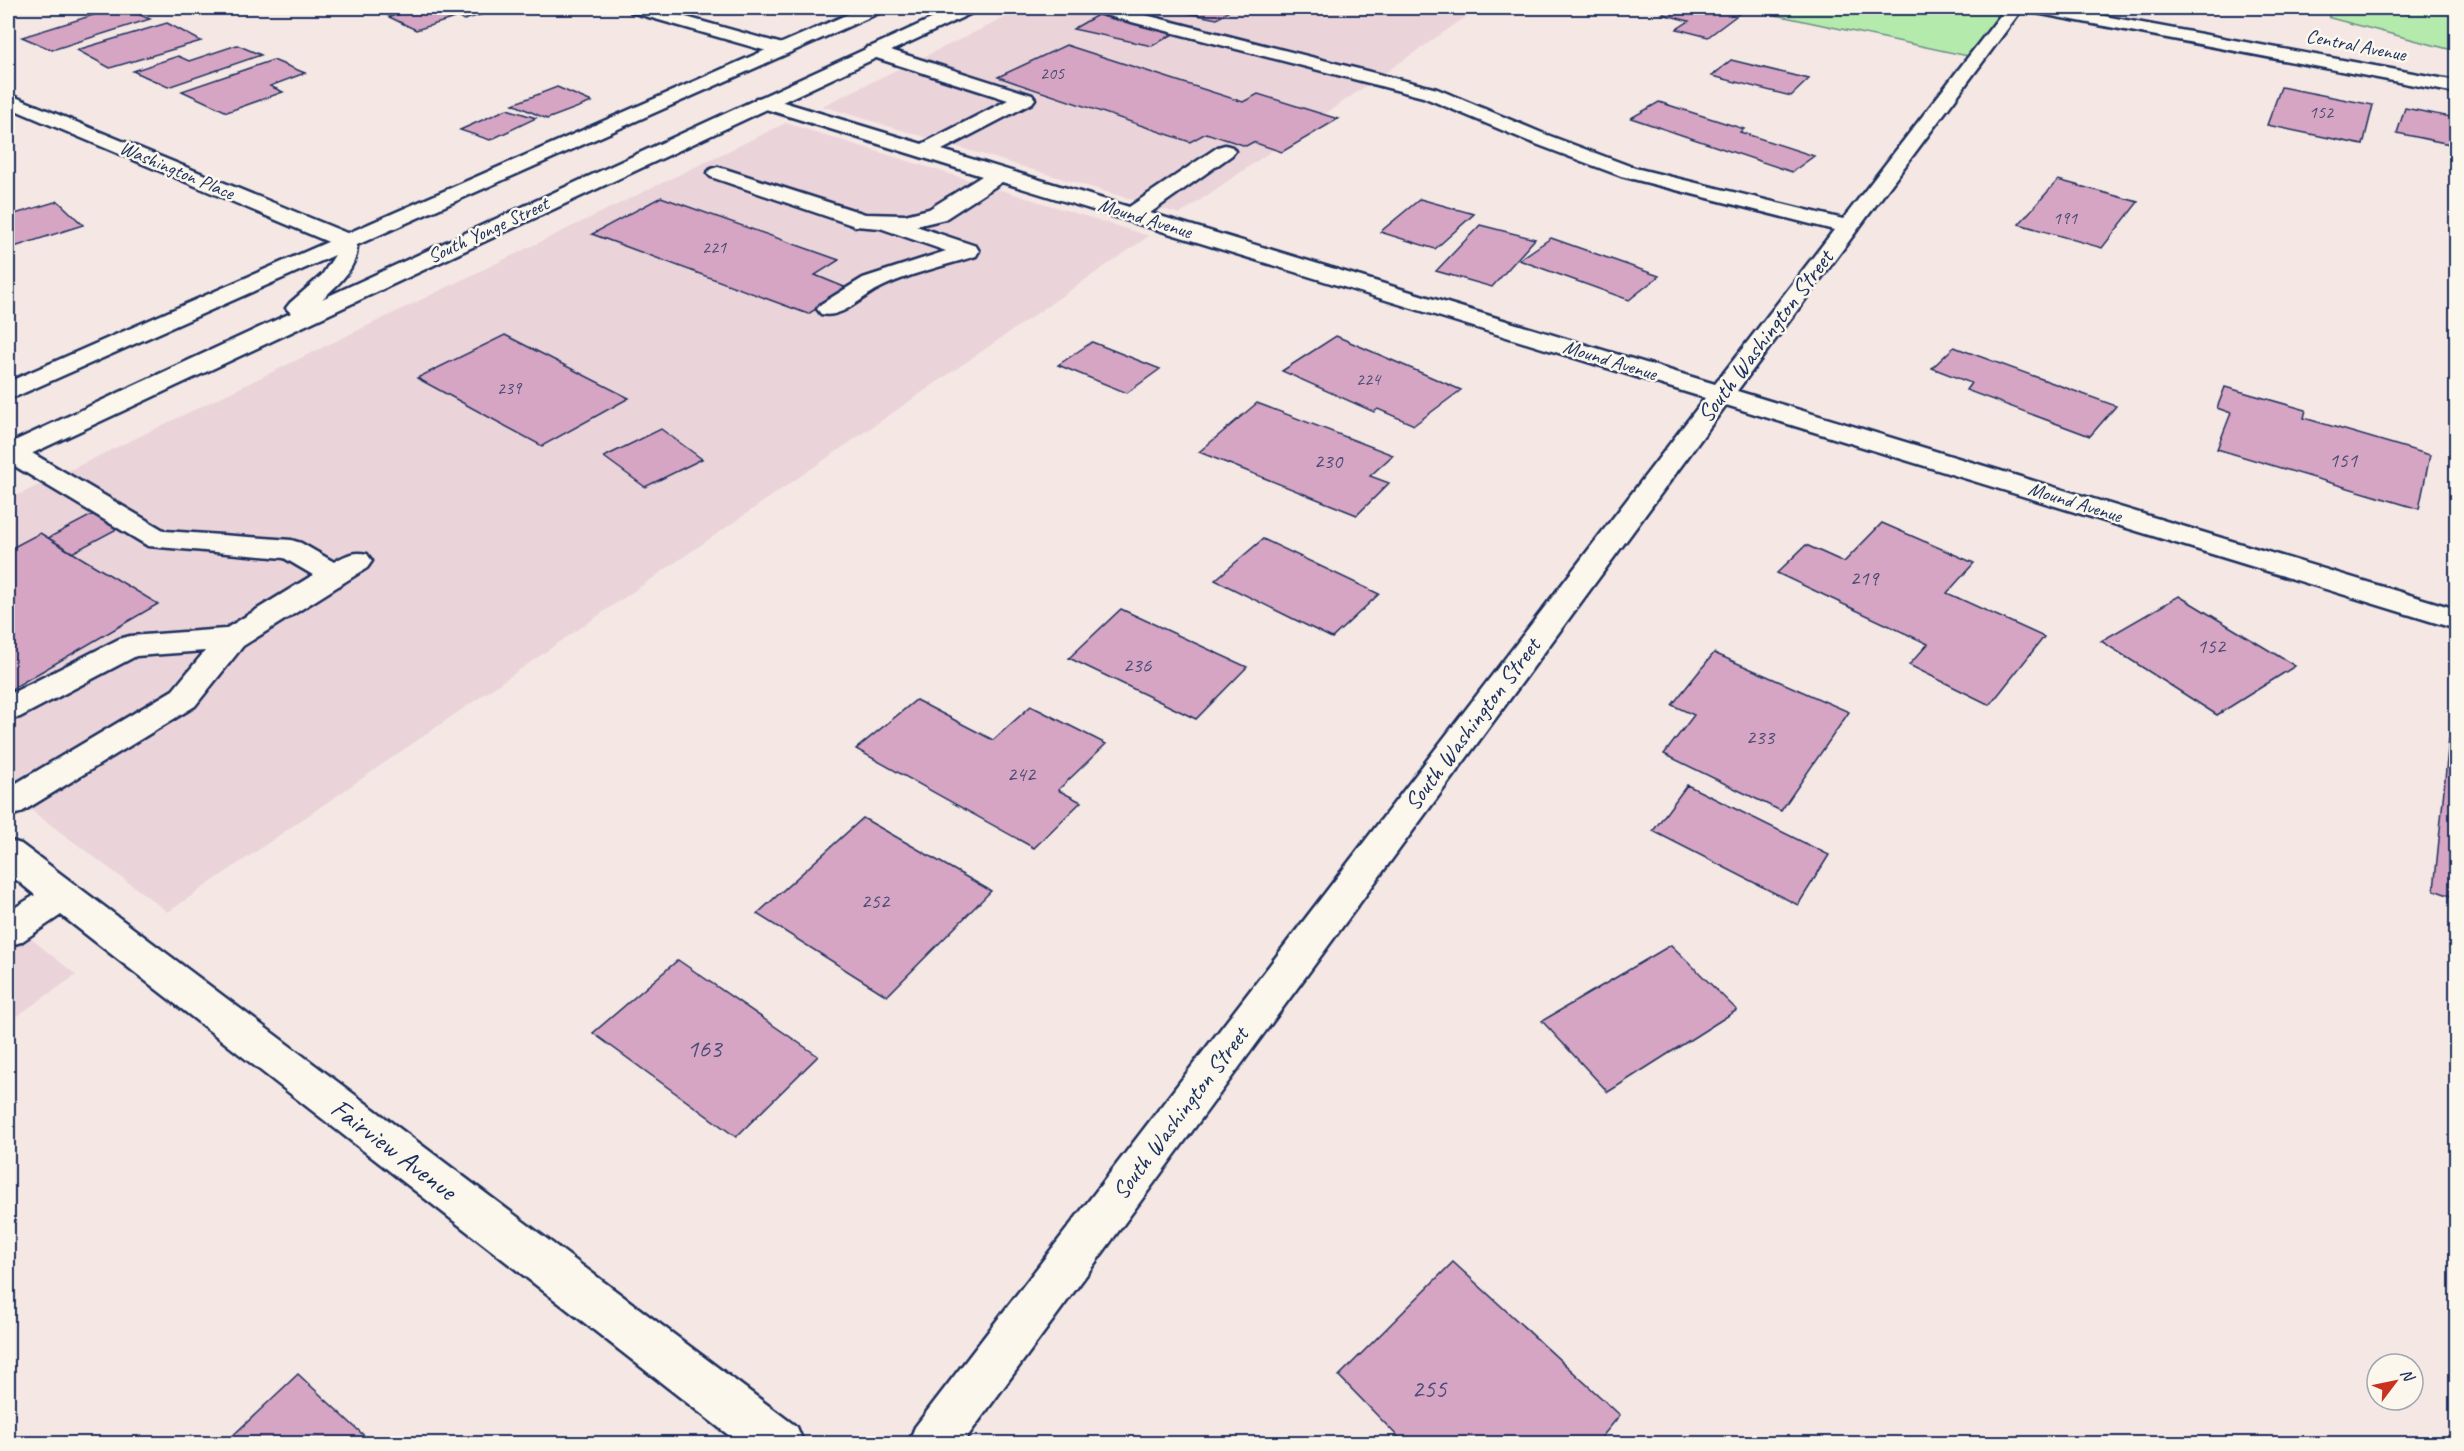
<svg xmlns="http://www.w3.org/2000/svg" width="2464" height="1451" font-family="Caveat,sans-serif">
  <rect width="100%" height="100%" fill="#f4e7e4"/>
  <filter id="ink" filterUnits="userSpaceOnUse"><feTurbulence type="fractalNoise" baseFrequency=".0167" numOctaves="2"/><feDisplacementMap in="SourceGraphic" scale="12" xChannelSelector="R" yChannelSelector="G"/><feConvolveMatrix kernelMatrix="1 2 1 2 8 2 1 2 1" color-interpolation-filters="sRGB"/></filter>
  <g filter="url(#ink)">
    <path fill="#ebd3da" d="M1025 8H1479L1180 214 822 106Z
      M786 123 1149 236 168 912 8 793V500Z
      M8 920 76 975 8 1022Z"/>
    <path fill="#b4eaac" stroke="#688c85" stroke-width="1.5" d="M1743 8H2015L1977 58Z
      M2327 8H2456V51L2330 18Z"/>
    <path fill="#d6a5c3" stroke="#1b2f5e" stroke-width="1.5" d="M36 8H71L53 13Z
      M116 8H122L150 19 52 50 22 37Z
      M420 8H503L464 20 458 17 416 30 389 17Z
      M1162 8H1233L1217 19Z
      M1671 8H1734L1744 10 1708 37 1677 29 1689 21 1662 14Z
      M1101 13 1177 32 1152 46 1073 29Z
      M167 23 201 41 110 68 77 50Z
      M237 45 261 55 168 87 133 71 178 56 189 61Z
      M1066 45 1243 102 1258 94 1338 119 1282 152 1253 142 1246 146 1206 133 1190 142 998 77Z
      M273 60 305 73 270 86 283 92 227 112 182 91Z
      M1731 60 1809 79 1791 96 1712 76Z
      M557 87 592 102 547 119 513 104Z
      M2281 87 2373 105 2363 145 2267 125Z
      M1659 102 1744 129 1740 132 1814 156 1792 172 1631 118Z
      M2405 108 2456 118V137L2452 136 2450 144 2397 133Z
      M507 109 536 118 490 140 460 130Z
      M2058 180 2138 202 2102 248 2019 224Z
      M661 197 839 260 815 275 849 289 808 314 592 234Z
      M1420 199 1474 214 1435 249 1380 232Z
      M58 201 83 225 8 249V216Z
      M1480 225 1535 239 1492 287 1436 271Z
      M1551 238 1659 276 1629 300 1519 260Z
      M505 335 629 398 542 446 417 378Z
      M1336 336 1461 390 1414 425 1378 409 1374 412 1282 371Z
      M1092 342 1160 369 1127 393 1058 365Z
      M1954 347 2116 406 2090 436 1966 390 1971 383 1932 368Z
      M2225 387 2306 410 2304 418 2430 455 2419 509 2217 449 2231 413 2217 408Z
      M1257 403 1393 455 1370 476 1389 483 1357 515 1199 452Z
      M661 429 702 459 645 487 604 457Z
      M105 508 128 523 72 553 48 538Z
      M1882 523 1974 563 1947 593 2044 637 1990 705 1909 665 1928 644 1777 573 1806 545 1844 562Z
      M40 533 158 604 8 691V550Z
      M1263 539 1379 594 1332 638 1215 580Z
      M2179 596 2295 666 2217 715 2101 641Z
      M1121 609 1247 667 1196 719 1069 658Z
      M1714 653 1849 712 1781 811 1664 754 1694 715 1672 705Z
      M916 700 993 740 1031 706 1106 744 1058 790 1081 802 1034 848 856 749Z
      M2449 739 2456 741V898L2434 890Z
      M1687 785 1829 855 1798 905 1653 831Z
      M863 818 991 891 887 996 757 914Z
      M1671 945 1737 1010 1608 1092 1542 1021Z
      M678 960 818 1056 736 1137 593 1033Z
      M1453 1262 1620 1415 1596 1444H1405L1339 1376Z
      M298 1374 373 1444H224Z"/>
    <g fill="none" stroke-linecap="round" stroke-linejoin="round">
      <g stroke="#1b2f5e" stroke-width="5">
        <path id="minor" d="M628 8H654L786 45 789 49 786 53H774L631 12Z
          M1090 8H1118L1437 89 1542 133 1635 168 1843 219 2006 8H2023L1737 391 2456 609V629L1726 405 962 1444H908L915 1427 1705 398 1002 182 945 219 916 226 976 246 979 251 976 256C947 265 904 275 878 289 860 298 842 319 821 314L817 309 821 304 863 278 946 251 880 228 855 226 711 177 707 173 711 169 718 167 725 169 865 214 905 215 929 209 982 176 756 106 753 102 756 98H770L922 144 1008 100 867 55 865 51 867 47H881L1032 95 1035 99 1032 103 942 150 1129 207 1218 147 1225 145 1232 147 1235 151 1232 155 1150 213 1715 384 1834 230 1621 176 1528 141 1423 97 1093 12Z
          M2027 8H2061L2456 81V93L2036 13 2030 12Z
          M8 94 354 236 357 241 354 246 346 248 338 246 8 107Z
          M8 444 20 446 165 531 291 540 301 543 334 562C346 555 354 551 367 554L372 561 367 568 243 646 195 706 20 813 8 817V788L173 690 205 651 136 656 20 717 8 720V695L119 639 130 636 225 629 313 575 284 558 148 546 8 462Z
          M8 840 21 844 797 1427 804 1444H740L61 915 21 942 8 946V912L35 895 8 873Z"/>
      </g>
      <g stroke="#1b2f5e" stroke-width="5">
        <path id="major" d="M862 8H884L881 12 357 245C358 267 338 285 322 299L955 8H977L974 12 18 460 8 462V444L291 313 286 308 290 303 322 275 335 255 17 396 8 399V382Z"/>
      </g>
      <use href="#minor" fill="#fbf7ec" fill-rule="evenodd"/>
      <use href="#major" fill="#fbf7ec" fill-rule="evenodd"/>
    </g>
  </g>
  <g text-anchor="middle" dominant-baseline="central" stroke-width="5" stroke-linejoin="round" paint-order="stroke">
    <g font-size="18" fill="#4a4c77">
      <text x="1052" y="73">205</text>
      <text x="2321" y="112">152</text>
      <text x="2065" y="218">191</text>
      <text x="714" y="247">221</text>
      <text x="1368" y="379">224</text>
      <text x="509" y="388">239</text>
    </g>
    <g font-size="20" fill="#1b2f5e" stroke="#fbf7ec">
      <text transform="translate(2356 45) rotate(11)">Central Avenue</text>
      <text transform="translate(177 170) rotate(23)">Washington Place</text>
      <text transform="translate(1145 218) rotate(17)">Mound Avenue</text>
      <text transform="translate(488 230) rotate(-25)">South Yonge Street</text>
      <text transform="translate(1610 360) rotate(17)">Mound Avenue</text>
      <text transform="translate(2075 502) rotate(17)">Mound Avenue</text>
    </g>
    <g font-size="21" fill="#4a4c77">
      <text x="2343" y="460">151</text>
      <text x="1328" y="461">230</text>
      <text x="1864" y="578">219</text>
      <text x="2211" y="646">152</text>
      <text x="1137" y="665">236</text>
      <text x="1760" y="737">233</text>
      <text x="1021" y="774">242</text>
      <text x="875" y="901">252</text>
    </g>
    <g font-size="24" fill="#1b2f5e" stroke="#fbf7ec">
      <text transform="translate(1765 336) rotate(-53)">South Washington Street</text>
      <text transform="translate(1472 724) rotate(-53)">South Washington Street</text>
      <text transform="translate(1180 1113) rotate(-53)">South Washington Street</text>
    </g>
    <g font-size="26" fill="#4a4c77">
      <text x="704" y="1048">163</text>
      <text x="1429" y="1388">255</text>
    </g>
    <g font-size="28" fill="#1b2f5e" stroke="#fbf7ec">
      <text transform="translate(394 1149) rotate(37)">Fairview Avenue</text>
    </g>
  </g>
  <rect width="2464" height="1451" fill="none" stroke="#fbf7ec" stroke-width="30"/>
  <rect x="15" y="15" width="2434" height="1421" fill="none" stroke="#1b2f5e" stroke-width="2" filter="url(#ink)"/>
  <g transform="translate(2395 1382) rotate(58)"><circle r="28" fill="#fbf7ec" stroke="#a1a7b3" stroke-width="1.5"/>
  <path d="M0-4.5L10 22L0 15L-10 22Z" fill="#c8321e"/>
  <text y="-9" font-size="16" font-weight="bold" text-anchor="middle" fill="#1b2f5e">N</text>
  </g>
</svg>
